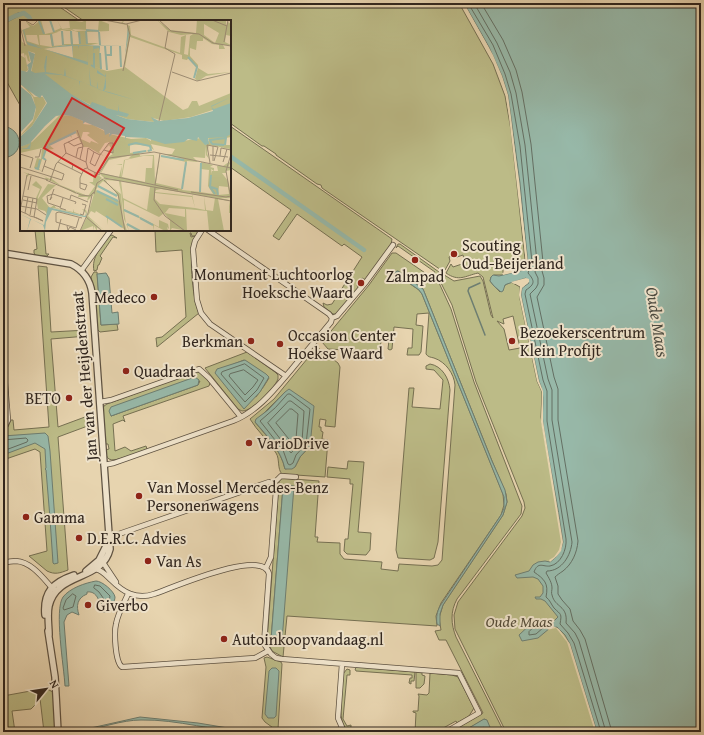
<svg xmlns="http://www.w3.org/2000/svg" width="704" height="735" font-family="'Gentium Book Plus',serif">
  <rect width="100%" height="100%" fill="#e7d4af"/>
  <filter id="stains"><feTurbulence type="fractalNoise" baseFrequency=".005" numOctaves="4"/><feColorMatrix values="0 0 0 0 .2 0 0 0 0 .09 0 0 0 0 .02 0 0 0 .5 -.17"/></filter>
  <radialGradient id="worn" r=".72"><stop offset=".6" stop-color="#630" stop-opacity="0"/><stop offset="1" stop-color="#630" stop-opacity=".3"/></radialGradient>
  <path fill="#bcbb87" stroke="#767052" fill-rule="evenodd" d="M13 3H54L80 21H32L30 16 24 12 18 13 3 21V8Z
    M58 3H459L493 64 505 96 511 130 525 260 511 261 512 263 503 266V275H494L491 277 490 281 494 286 500 292 505 285 511 282 520 287V299L537 381 542 392 541 417 562 538 570 638 600 732H506L455 629 454 615 458 602 522 516 525 508 524 502 476 382 452 305 441 283V273L454 281 480 276 483 281 491 315 493 318 483 277 478 273C465 276 459 282 446 273L451 264 453 267 465 263 463 255 457 257V255L449 257 450 261 445 270H441L335 197 322 188 321 185 317 184 276 155V154L264 146H262L230 123V21H84ZM513 316 520 348 509 350 504 329 497 321 504 324 503 319Z
    M23 14 28 16 30 21H21V107L3 75V24Z
    M230 126 392 239 391 244 366 280 362 278 357 286 360 288 336 314H333L324 307 323 303 327 305 332 304 362 257 344 244 342 246 297 214 279 240 273 236 291 210 230 167Z
    M35 230H44L46 254H49L47 256H36L34 253V250L37 249Z
    M155 230H198L196 236H192L191 233H190L191 237 195 236C188 252 192 297 199 313L157 347 156 338 162 337 186 317 182 250 156 252Z
    M112 235 117 238 113 237 100 256 102 258 99 265H98L97 270 94 271C91 257 102 246 109 236Z
    M398 244H400L439 272 438 280 440 285 451 309 474 382 522 506 521 514 457 599C450 612 451 624 456 637L504 732H474L485 719 462 732H451L483 713 446 640H439L435 631 441 630 439 618 443 605 503 515 507 502 506 494 492 461 423 289 398 271 394 273 419 290 422 294 503 494 504 505 501 515 441 603 436 616 437 626 287 616 283 657 272 651 267 641 279 481 281 478 319 481 315 537H318L317 542 340 543V554L344 559 382 562 381 569 398 571 399 564 432 566 438 565 442 560 455 385C454 374 446 362 434 358 430 357 428 357 426 354L429 313 417 314 416 325 423 326 421 352 419 355H407L408 348H412L413 329 394 327 392 349 390 350 388 349 389 340H381L380 352 328 349 322 342 369 285 392 253H396L431 277 435 272 398 246 396 248ZM287 485 274 643 271 640 283 487Z
    M38 266 47 267 51 332 87 330V336L51 339 58 427 93 414V424L58 437 68 570C60 573 55 575 47 571L29 556 47 551 40 452 35 449 3 460V431L8 427 11 420H13L14 430 49 427Z
    M94 272H97L101 325 117 324 118 330 100 332 97 329 94 291 91 277Z
    M317 347 338 363 340 367 335 427 325 426 326 420 320 419 319 427H321V431L323 432 322 439 328 440 325 477 282 474C277 469 280 459 276 453 269 441 257 431 250 419L274 399ZM285 392 310 446 300 457 295 467 285 469C281 450 267 437 255 422Z
    M247 352 275 372 278 375V379C274 389 253 411 242 411L238 409 205 368ZM244 360 269 378 264 386 256 397 216 371Z
    M430 364C442 366 449 378 450 390L438 542 434 558 430 560 398 558 396 550 409 388H414L412 407 440 409 443 380 434 370 426 369V366Z
    M194 372C203 371 206 377 210 383L209 386 123 416 125 422 123 420 113 424 115 451 125 447 131 451 146 446 147 449C140 452 114 463 109 459 106 457 106 454 105 450L109 449 108 444H105L102 410 104 406 107 404ZM200 381 198 385 111 416Z
    M348 461 364 462 358 532 371 533 370 550 366 555 347 554 344 551 345 539H348L353 484H350V479L327 477 328 467 347 469Z
    M267 657 281 662 282 664 278 729 282 732H277L276 731V732H268L269 729 276 730 265 722 262 718 266 667 264 658Z
    M357 667 415 672 414 681H411V684L409 683 410 678H412V675L356 671 355 669Z
    M347 669 350 670V675H347L343 719 347 726 351 725V727L347 729C336 722 343 686 343 674Z
    M416 672 422 673V675L425 676 424 684 420 688H416Z
    M430 673 452 675 458 677 474 708 469 716 457 723 456 721 436 732H415L416 713 413 712V711H418L419 696 418 694 427 695 429 693Z
    M47 689 53 692 54 695 56 732H44L39 690Z
    M36 690 38 702 31 709 12 711 15 732H3V696Z"/>
  <path fill="#97b8a8" stroke="#6e7e71" d="M464 3H701V732H597L570 644 565 635 557 627 550 628 538 638 522 641 519 635 535 620H541L553 622 558 617 545 601 541 599H536L535 597H540L543 593V586L538 579 533 577 517 578 515 575 529 571 533 565 538 562 545 561 550 562C557 557 561 551 563 542 558 503 549 463 543 424 541 408 546 397 539 381L521 295 522 288 529 283 526 278 507 284 505 285 503 291 501 292 494 286 490 281 491 277 493 275 499 276 524 270 528 264 520 183 508 95 502 76 489 47Z
    M3 126C24 129 25 156 3 158Z
    M398 271 423 289 492 461 505 490 507 502 503 515 443 605 440 614V626L437 624C436 617 437 612 440 606L501 515 504 508V497L422 294 419 290 394 272Z
    M106 273 109 278 112 313 118 312 119 324 101 325 97 274Z
    M245 360 266 374 269 377 260 392 244 409 215 373 217 369Z
    M195 377 199 380 198 385 111 416 109 411 111 407Z
    M289 389 314 406 310 446 300 457 295 467 292 469H285C281 450 267 436 255 422L256 419 268 410 285 392Z
    M45 433 48 436 50 451 58 563 54 564 53 563 50 519 49 518H50L46 470 45 469 46 468 45 449 35 443 3 455V436Z
    M287 485 294 486 282 641 278 644 274 643 271 640 283 487Z
    M96 581C102 581 114 591 115 597 115 602 110 608 108 612H103L101 601H99C97 595 93 591 87 592V594C77 598 76 606 79 615L72 612 67 615 64 622 69 686H65C64 667 54 610 63 597 70 588 85 583 96 581Z
    M272 668H276L279 671 276 716 274 718H268L265 714 269 671Z
    M140 717 198 723 252 732C215 732 178 719 141 720 122 720 100 728 81 732H73Z
    M484 719 487 720 492 732H487L484 727 476 732H462Z"/>
  <path fill="#e7d4af" d="M462 3H464L465 5 493 55 502 76 508 95 511 117 528 263 527 268 524 270 503 275 502 273 523 268 526 263 509 117 506 96 495 65 487 48Z
    M526 278 529 279V282L522 288 521 295 539 381 543 391V421L563 542 561 551 557 556 550 562 549 560 554 557 559 550 561 542 541 422 542 392 537 381 519 295 520 287 527 281V280L514 284 511 282Z
    M553 626 559 629 570 644 597 732H595L567 642 556 628 547 630Z"/>
  <g fill="none" stroke-linecap="round" stroke-linejoin="round">
    <path stroke="#646f63" stroke-width="1" d="M468 3 493 45 505 74 511 94 520 146 532 262 528 273C535 281 535 284 526 290L525 294 543 380 547 391V421L566 539C567 549 561 564 550 566 543 567 538 561 534 572 544 579 549 583 546 597 550 600 551 604 554 608 561 615 562 613 560 624L568 633 574 643 601 732
      M474 3 497 43 510 72 516 93 525 145 537 262 535 272 538 278V284L536 288 530 294 548 379 552 390V420L572 542C571 555 562 571 547 571L546 573C549 578 552 583 552 588 552 590 551 593 552 595 555 608 568 605 566 623L575 633 579 641 606 732
      M481 3 503 40 516 70 522 92 531 144 543 262 542 271 544 278V285L537 297 554 377 558 389V420L578 541C577 553 572 564 563 571 560 573 557 575 555 577L558 586V594L562 600 570 609 573 621 580 630 585 639 612 732
      M245 364 264 378 257 390 245 402 221 374 222 372Z
      M244 370 258 380 253 387 245 395 229 376 230 374Z
      M288 394H290L310 409 306 444 296 455 293 463 290 465 288 464 283 450 260 421 275 408Z
      M289 401H291L304 411 302 442 291 453 268 423Z
      M290 409H292L298 414 296 439 292 443 276 423Z
      M3 440 26 438 28 440 27 442 3 451
      M95 585 100 586 110 596 109 602H106L99 592 94 588Z
      M73 594 76 596 73 607 64 610 63 608 66 600Z
      M537 624H543L544 627 536 634 529 635V632Z"/>
    <path stroke="#6e7e71" stroke-width="1.5" d="M480 283 469 288 468 291 485 335"/>
    <path stroke="#97b8a8" stroke-width="4.5" d="M3 22 15 16 24 13 29 17 31 21
      M230 156 364 250"/>
    <g stroke="#5e5242" stroke-width="6">
      <path id="minor" d="M202 230 195 241 193 249 197 300 201 313 210 324 286 376
        M208 230 329 314 332 318
        M81 271 111 230
        M3 358 8 420 6 424 3 428
        M100 402 111 400 199 369 209 378 241 417
        M104 465 114 463 233 421C258 411 274 390 291 370 304 354 318 338 331 322L332 318 337 316 366 282 393 245
        M273 484 281 476 296 477
        M109 536 116 535 269 482 274 484 276 490 271 557 266 568
        M3 563C7 562 12 561 16 561 33 562 45 581 56 592
        M100 563 104 564 116 582
        M96 569C103 571 106 575 111 580 123 592 136 600 154 594 170 589 264 547 269 574L264 644 271 654 276 658 282 659 459 673 479 713 446 732
        M128 594C124 603 118 613 116 624 114 632 115 662 122 667L255 658 268 651
        M342 664 338 718 344 732"/>
    </g>
    <g stroke="#5e5242" stroke-width="8">
      <path id="tertiary" d="M3 253 71 264C83 270 90 279 92 293L110 549C102 582 57 571 49 606 47 615 49 626 49 635
        M86 571 99 560 109 540
        M45 615C43 592 53 582 74 575
        M48 631 55 677 58 732"/>
    </g>
    <use href="#minor" stroke="#efe3cb" stroke-width="4.5"/>
    <use href="#tertiary" stroke="#efe3cb" stroke-width="5.5"/>
  </g>
  <g fill="#8f2418" stroke="#efe3cb" stroke-width="1.5">
    <circle cx="454" cy="254" r="4"/>
    <circle cx="415" cy="260" r="4"/>
    <circle cx="361" cy="283" r="4"/>
    <circle cx="154" cy="297" r="4"/>
    <circle cx="251" cy="341" r="4"/>
    <circle cx="512" cy="341" r="4"/>
    <circle cx="280" cy="344" r="4"/>
    <circle cx="126" cy="371" r="4"/>
    <circle cx="69" cy="398" r="4"/>
    <circle cx="249" cy="443" r="4"/>
    <circle cx="139" cy="496" r="4"/>
    <circle cx="26" cy="517" r="4"/>
    <circle cx="79" cy="538" r="4"/>
    <circle cx="148" cy="561" r="4"/>
    <circle cx="88" cy="605" r="4"/>
    <circle cx="224" cy="639" r="4"/>
  </g>
  <g text-anchor="middle" dominant-baseline="central" stroke-width="4" stroke-linejoin="round" paint-order="stroke">
    <g font-size="16" fill="#31261e" stroke="#efe3cb" text-anchor="start">
      <text x="462" y="245">Scouting<tspan x="462" dy="18">Oud-Beijerland</tspan></text>
      <text x="353" y="274" text-anchor="end">Monument Luchtoorlog<tspan x="353" dy="18">Hoeksche Waard</tspan></text>
      <text x="415" y="276" text-anchor="middle">Zalmpad</text>
      <text x="146" y="297" text-anchor="end">Medeco</text>
      <text x="520" y="332">Bezoekerscentrum<tspan x="520" dy="18">Klein Profijt</tspan></text>
      <text x="288" y="335">Occasion Center<tspan x="288" dy="18">Hoekse Waard</tspan></text>
      <text x="243" y="341" text-anchor="end">Berkman</text>
      <text x="134" y="371">Quadraat</text>
      <text x="61" y="398" text-anchor="end">BETO</text>
      <text x="257" y="443">VarioDrive</text>
      <text x="147" y="487">Van Mossel Mercedes-Benz<tspan x="147" dy="18">Personenwagens</tspan></text>
      <text x="34" y="517">Gamma</text>
      <text x="87" y="538">D.E.R.C. Advies</text>
      <text x="156" y="561">Van As</text>
      <text x="96" y="605">Giverbo</text>
      <text x="232" y="639">Autoinkoopvandaag.nl</text>
    </g>
    <g font-size="16" fill="#31261e" stroke="#efe3cb">
      <text transform="translate(84 376) rotate(-95)">Jan van der Heijdenstraat</text>
    </g>
    <g font-size="16" font-style="italic" fill="#544b38" stroke="#efe3cb">
      <text x="519" y="621">Oude Maas</text>
    </g>
    <g font-size="17" font-style="italic" fill="#4a4a40" stroke="#efe3cb">
      <text transform="translate(658 322) rotate(81)">Oude Maas</text>
    </g>
  </g>
  <g transform="translate(20 20)">
    <rect width="211" height="211" fill="#e7d4af"/>
    <path d="M21 0 25 14 34 12 29 0 34 11 41 8 37 0 42 9 50 8 49 0 62 2 66 0V10L52 9 42 10 37 12 52 9 55 11 78 10 79 0 89 4V11L67 12V23H79L67 26H79L81 49 68 45 87 51 104 48 108 17 107 5 92 2 101 3 104 0 103 3 110 6 111 15 160 33 161 17 166 15 164 34 168 35 170 16 173 14 161 15 149 12 137 0 150 10 176 13 177 0H206V6L208 2 211 4V16L206 15 205 22 211 25H203L205 29H199V25L192 24 183 18V21H177L176 30 170 28V36L178 45V48L188 54 211 52 186 56 178 61 175 59 178 48 176 49 177 46 169 37 167 40 162 39V35L110 17 105 47 163 90 168 88 172 81H177L179 86 211 73V84L171 97 144 101 133 98 134 102 107 99 71 85 11 54 15 33 8 31 10 42 8 41 6 34 5 36 8 50 5 52 0 50V35L5 38 4 33 0 34V10L2 22 7 25 2 10 10 7 6 2 13 6ZM184 4 199 13 195 23 184 15ZM51 10 58 12 60 24H53ZM41 11 43 25 33 26 32 14ZM42 11H50L51 24H44ZM6 15H17L19 25 7 21ZM19 15H30L32 27 20 25ZM46 25 66 26H53V38L63 41 24 29ZM2 65 8 69 14 77H23L26 83 12 106 0 116 13 101 16 89 13 77ZM40 95 52 96 63 101V104L73 105 90 114 111 119 126 118 131 121V119L163 121 181 118 185 124 183 119H187L189 122 188 116 205 113 206 109 211 107V117L206 118V125H211L210 129 189 125 187 133 189 139 186 135V126L185 138 173 137 178 142 167 141 162 170 180 172 181 142 193 145 190 147 194 148V151L191 149 192 154V151H198L197 146H194H203L209 142 211 143 209 145 211 150 206 151V147V153H202L208 161 210 172 211 168V178H200L209 180 211 193H209V181L198 179 204 211H189L187 191 166 189 167 211 152 208 150 211V200L144 193 139 197 104 180V189L139 207V200L148 204 149 209 147 207 148 211H145L134 205V211L133 205 104 190 106 204 120 211 107 204 109 211 104 199 100 160 103 199 107 211 88 198V205L87 198 76 191 75 193 71 191 68 196 85 211 68 197 83 211 77 207V211L74 206V211L73 206 60 211 67 197 74 174 67 181 68 177H58L59 174 55 171 56 174 31 161 29 160 10 154 6 158 7 154 3 152 25 159 26 157 18 154 30 159 31 156 32 159 40 165 68 176 75 166 69 162H73L74 152 82 158 78 162 84 158 86 163 85 159H95L84 158 80 154 87 138 68 127H63L56 113 51 115 52 118 50 116 29 125 34 129 25 130 19 149 22 151 14 148 17 138 21 139 22 128 0 133V127L12 122ZM63 112H68L70 113 67 115 79 124 71 121 70 123 61 119ZM90 122 85 130 89 125 93 131 85 130 93 134 86 138 79 132 85 123ZM110 124 129 126 131 130 110 133ZM131 124 155 129 152 134H143L164 139 140 136 135 162 134 135 117 136H120L119 132 131 131V128L134 130ZM112 135 109 138H111L104 140 101 158 102 144H96L102 145 99 157 81 153 89 140ZM123 136H133L132 148H126L125 162 102 157 105 140ZM140 136 166 142 162 169 136 163ZM181 149 189 150 188 166 193 174 180 172ZM86 160 99 161 101 174 87 163ZM83 161 94 169 97 175 78 166ZM101 161 130 167 127 190 103 178ZM78 166 98 176 99 181 76 170ZM199 166 208 167 209 174 198 175ZM141 169 172 174V176L135 172 136 170ZM135 173 172 177 175 188 140 184 135 179ZM172 174 184 176 185 190 175 188ZM184 176 195 178 193 191 186 190ZM149 188 165 189V197L145 193ZM16 161 22 167 18 177V179L28 164 36 165 22 178 30 188 34 185 36 188 53 192 54 189V192L65 196 66 193 62 189 66 190 67 193 65 196 34 188H29L27 194 25 191 18 189 16 178 20 169 12 165Z" fill="#bcbb87" fill-rule="evenodd"/>
    <path d="M14 6 4 10 7 22 25 28 47 25 106 26 108 6 109 14 105 35 106 26H80V33L79 28 74 29V33L73 26H67L68 45 24 29 68 42 67 26H59L58 29V26H53V37L52 26 26 28 14 25 23 29 8 25 6 21 3 10ZM8 31 15 34 11 51 15 53 25 52 24 47 26 36H27L26 52 44 55 45 48 46 56 70 65 69 47 71 65 77 68V61L78 69 83 71 86 57 77 53V50L85 56 86 53V68L84 71 89 72 115 80 126 88 115 80 86 72V88L98 91 99 84V91L109 94 107 97 96 95 107 99 134 102 131 97 139 101 168 98 193 91 191 86 211 77 191 87 194 89 211 83V114L206 117 188 118 189 124 185 125 178 117 177 121 168 119 164 122 145 124 126 118 106 117 105 120V116L92 114 89 117 90 113 85 115 84 110 65 102 63 104V101L51 96 43 95 36 96 25 106 11 122 10 129H0L7 128 11 123 0 127V117L12 106 27 83 22 75 20 78 16 76 0 64V50L7 52 9 49 7 45 11 42ZM25 54 42 55 59 61V66L60 61 86 72V87L72 82 70 85 51 74ZM0 66 11 75 16 87 13 99 0 113ZM28 187 65 196 67 193 66 197H64L32 190 26 202 25 211 23 205 11 199 7 211 10 199 0 194 24 205Z" fill="#97b8a8" fill-rule="evenodd"/>
    <path fill="none" stroke="#97b8a8" stroke-width="2" d="M30 0 34 12M19 1 24 14M66 10 79 11M42 11 43 25M51 11 52 25M66 11 67 24M59 12 60 24M79 12 80 25M31 14 33 26M85 26 87 50M100 26 101 47M80 33 81 49M86 35H91V26M168 37 177 47 174 58M71 45 74 47V33M0 122 19 106 26 96 29 86V76L14 61 9 48M192 124 190 120 206 118 205 125M192 124 204 125M29 125 56 112M108 125 116 123 130 126 131 130 128 131M113 133 126 131M141 136 164 140M26 140 23 138 27 126M15 148 18 149 20 140M191 155 190 167 195 174M78 166 97 176M191 167 197 169 198 175M162 169 166 142M77 171 98 181M180 172 181 143M86 179 98 185M104 190 119 197M86 196 102 207M120 198 133 205M107 204 120 211"/>
    <path fill="none" stroke="#9e8e75" stroke-width="1" d="M84 0 106 4 122 0M139 0 151 11 179 14 193 23 211 26M192 0 207 6M6 1 13 5 18 0M0 6 5 26M204 22 208 0M103 51 110 15 107 4M152 52 177 61 211 53M139 101 155 34 145 28 148 11M57 110 63 126 60 139M48 122 54 126 62 123M193 126V141M46 133 44 124 59 117M0 134 13 138 10 148M190 135 208 137M200 136 201 128 211 130M15 137H19L21 129M56 137 58 128 63 127M41 138 53 144 52 149M38 142 62 154M66 142 68 128 74 132M203 142 207 129M70 143 75 146 80 135 89 123H93V133L84 130M70 143 74 132 80 135M190 143 187 125 198 127 194 141M0 147 42 160 44 154 24 146M22 152 26 140M8 154 28 160M84 158 211 181M26 160 61 175 70 176 74 172M84 160 98 174 105 211M30 161 36 144 46 133 66 142 68 149 80 155M60 163 67 165 65 170 60 168V158L64 149 67 148M135 165 140 133M135 167 134 180 145 196 165 211M8 170 11 156M158 170 79 153 89 138 134 132 211 148M171 172 206 177 211 176M74 174 77 163 83 159M3 176 17 179 14 197M32 177 30 180 34 169M43 178 40 188 46 190M50 179 51 175 68 182M211 179 206 151 211 134M3 180 17 183M0 186 17 189 26 195M1 186 7 155M40 187 28 183 27 176 33 174 56 182 55 184M0 191 7 194 10 196 14 197 17 198 23 201 14 197M39 192 36 193V202L56 208 59 198M39 192 62 198M5 193 8 177M60 194 63 195 66 185 62 184M10 195 13 178M66 197 82 211M47 206 48 210 50 207 56 210M38 211 41 199M60 211 68 193 72 175"/>
    <path fill="#d62828" fill-opacity="0.15" stroke="#d62828" stroke-width="2" d="M52 78 104 108 75 157 24 128Z"/>
    <rect width="211" height="211" fill="none" stroke="#31261e" stroke-width="2"/>
  </g>
  <rect width="704" height="735" fill="none" stroke="#e7d4af" stroke-width="16"/>
  <rect x="4" y="4" width="696" height="727" fill="none" stroke="#31261e" stroke-width="2"/>
  <rect x="8" y="8" width="688" height="719" fill="none" stroke="#31261e"/>
  <g transform="translate(46 689) rotate(60)" stroke="#efe3cb" stroke-width="3" paint-order="stroke">
  <path d="M0-3L7 15L0 10L-7 15Z" fill="#31261e"/>
  <text y="-6" font-size="11" font-weight="bold" text-anchor="middle" fill="#31261e">N</text>
  </g>
  <rect width="100%" height="100%" filter="url(#stains)"/>
  <rect width="100%" height="100%" fill="url(#worn)"/>
</svg>
